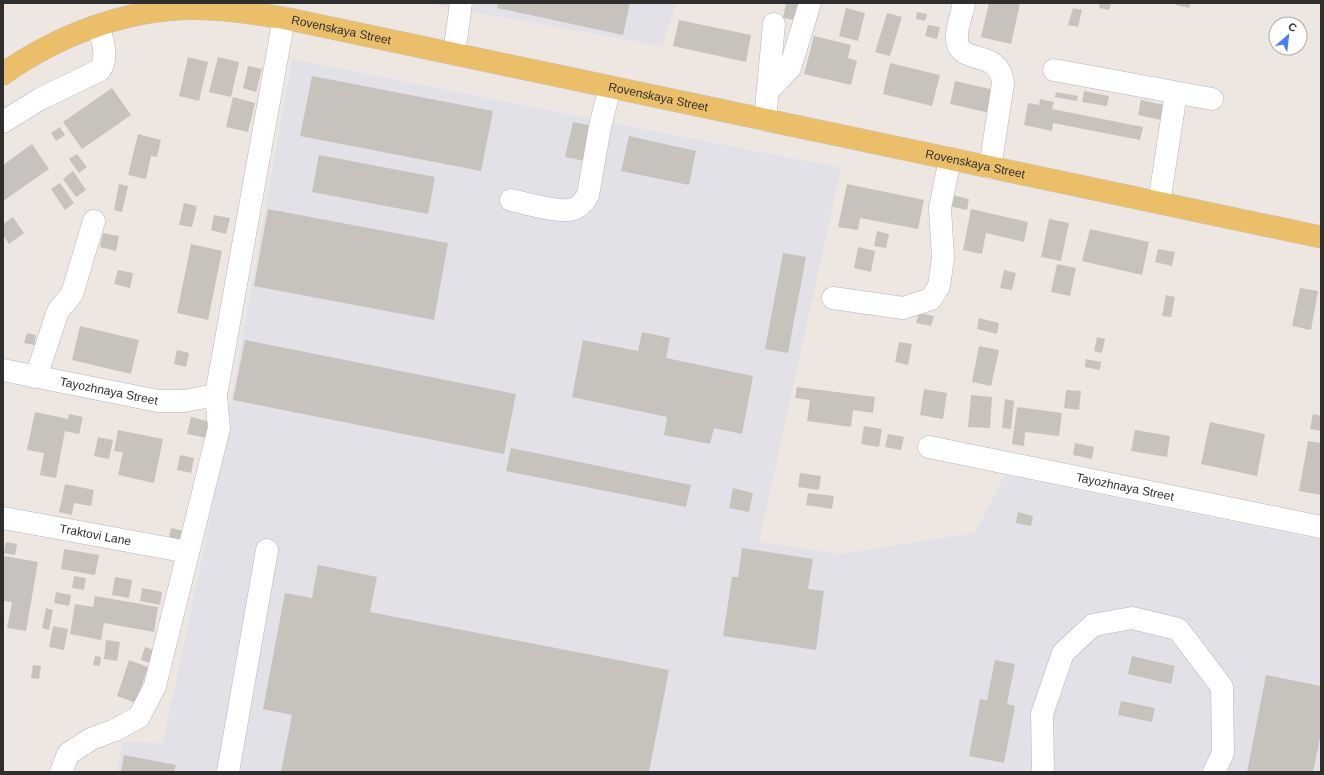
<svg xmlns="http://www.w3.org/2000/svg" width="1324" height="775" font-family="Helvetica,sans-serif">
  <rect width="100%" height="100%" fill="#eee7e1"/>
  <path fill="#e2e1e7" d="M425 3H676L662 46Z
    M292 59 841 168 759 542 841 554 975 533 1005 475 1321 540V772H117L122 742 163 743 209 525Z"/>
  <path fill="#c7c2bc" d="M498 3H630L623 35 497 8Z
    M786 3H802L799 21 783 18Z
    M989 3H1020L1011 44 981 37Z
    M1100 3H1111L1109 10 1099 8Z
    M1177 3H1191L1189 8 1176 5Z
    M846 8 865 13 858 41 839 36Z
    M1073 8 1082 10 1078 27 1068 25Z
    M917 12 927 14 925 21 916 19Z
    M887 13 902 17 890 56 875 52Z
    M679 20 751 35 746 62 673 46Z
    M928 25 940 27 937 39 925 36Z
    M814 36 851 45 848 58 857 61 851 85 804 74Z
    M188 57 208 62 199 101 179 96Z
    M218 57 239 62 231 97 209 92Z
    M890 63 940 75 932 106 883 94Z
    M248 66 262 69 256 92 243 88Z
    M312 76 493 111 481 171 300 136Z
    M955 81 999 91 994 114 950 104Z
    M112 88 131 115 82 149 63 122Z
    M1084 91 1109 96 1107 106 1082 102Z
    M1056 92 1078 96 1077 101 1055 97Z
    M233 97 255 103 248 132 226 127Z
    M1040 99 1054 102 1052 109 1143 127 1140 140 1053 123 1052 131 1024 125 1028 103 1039 105Z
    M1141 100 1164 105 1161 120 1138 115Z
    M573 122 597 127 590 162 565 157Z
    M60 127 65 135 56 141 51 133Z
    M138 134 161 140 157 157 151 156 146 179 128 175Z
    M629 136 696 151 689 185 621 171Z
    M32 144 49 169 3 201V165Z
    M77 154 87 167 79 173 69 159Z
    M319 155 435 177 428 214 312 192Z
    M73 171 86 190 76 197 63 179Z
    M60 183 74 203 65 210 51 189Z
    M119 184 128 186 122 212 114 210Z
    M847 184 924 200 918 229 860 218 858 230 838 227Z
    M952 195 969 199 967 210 949 206Z
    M184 203 197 206 192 227 179 225Z
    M268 209 448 243 434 320 254 286Z
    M971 209 1028 222 1024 242 986 233 982 254 963 250Z
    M214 215 230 218 226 234 211 230Z
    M13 217 24 233 9 244 3 235V224Z
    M1049 219 1069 223 1061 261 1041 257Z
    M1090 229 1149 242 1142 275 1082 261Z
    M877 231 889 234 886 248 874 246Z
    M103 233 119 236 116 251 100 247Z
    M191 244 222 251 208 320 177 313Z
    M858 247 875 251 871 272 854 268Z
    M1158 249 1175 252 1172 266 1155 262Z
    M783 253 806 257 788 353 765 349Z
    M1057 264 1076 268 1070 296 1051 292Z
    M118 270 133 273 130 288 114 284Z
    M1004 270 1016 273 1012 290 1000 288Z
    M1300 288 1318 291 1311 330 1292 326Z
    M1166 295 1175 297 1171 317 1162 316Z
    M919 313 934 316 931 326 916 323Z
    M979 318 999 323 997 334 977 329Z
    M80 326 139 340 131 374 72 360Z
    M642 332 670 338 666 358 753 376 742 434 714 428 710 444 664 435 667 417 572 397 583 340 638 351Z
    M27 333 36 335 34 345 24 343Z
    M1097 337 1105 339 1102 353 1094 351Z
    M245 340 516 394 504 454 233 400Z
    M899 342 912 344 908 365 895 362Z
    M979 346 999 350 991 386 972 382Z
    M177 350 189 353 186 367 174 364Z
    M1086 359 1101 362 1100 370 1085 367Z
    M797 387 875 397 873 413 853 410 851 427 807 421 810 400 795 398Z
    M924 389 947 393 943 419 920 415Z
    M1066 390 1081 391 1079 410 1064 408Z
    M971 395 992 397 990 428 968 427Z
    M1005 399 1014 401 1011 429 1002 428Z
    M1017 407 1062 413 1059 436 1025 432 1024 446 1012 444Z
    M35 412 68 419 69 414 83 417 79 434 65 431 56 478 40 475 44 453 27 450Z
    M1313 414 1321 416V431L1310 429Z
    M191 417 210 422 207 438 187 434Z
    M1210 422 1265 434 1257 476 1201 464Z
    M864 426 882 429 879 447 861 444Z
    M118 430 163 439 154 483 118 475 123 452 114 451Z
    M1135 430 1170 436 1167 457 1131 451Z
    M888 434 904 437 901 450 885 447Z
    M98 437 113 440 109 459 94 456Z
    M1308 441 1321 443V495L1299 491Z
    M1075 443 1094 447 1092 459 1073 455Z
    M511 448 691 485 686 507 506 471Z
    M180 455 194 458 191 473 177 470Z
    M800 473 821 476 819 490 798 487Z
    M65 484 94 490 91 506 74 503 72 515 59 512Z
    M733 488 753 493 749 512 729 508Z
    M808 493 834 496 832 509 806 505Z
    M1018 512 1033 516 1031 526 1016 523Z
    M171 528 185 531 183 541 169 539Z
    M6 542 17 544 15 555 4 553Z
    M742 548 813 559 808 589 824 591 816 650 723 636 732 577H738Z
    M64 549 99 555 95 575 61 569Z
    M4 556 38 562 26 631 7 628 12 602 3 601Z
    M318 565 377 577 370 612 669 670 649 772H281L292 715 263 709 285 593 312 598Z
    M74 576 86 578 84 590 72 588Z
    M115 577 132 580 129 598 112 595Z
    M142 588 162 592 160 605 140 601Z
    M56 592 71 595 69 606 54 603Z
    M95 596 158 607 154 632 104 623 101 640 70 634 75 604 93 607Z
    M46 608 53 610 49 630 42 628Z
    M53 626 68 629 64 650 49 647Z
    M106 640 120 642 117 661 104 659Z
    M145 647 154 650 150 663 141 660Z
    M95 656 101 657 100 666 93 665Z
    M1132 656 1175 666 1171 684 1128 674Z
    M129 660 148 667 136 703 117 696Z
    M995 660 1015 664 1007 704 1015 706 1004 763 969 756 980 699 987 700Z
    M33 665 41 666 39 679 31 678Z
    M1266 675 1321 686V733L1313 772H1247Z
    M1121 701 1155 708 1152 722 1118 715Z
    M124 755 176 765 174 772H121Z"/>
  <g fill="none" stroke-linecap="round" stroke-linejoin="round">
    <g stroke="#b1b5bd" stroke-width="23">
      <g id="minor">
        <path d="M964 3C962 13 958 24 957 34 954 69 999 45 1003 83L990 168"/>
        <path d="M454 54 461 3"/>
        <path d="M1054 70 1212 99"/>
        <path d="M768 91 790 68 810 3"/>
        <path d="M765 120 774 24"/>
        <path d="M3 122 40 99 100 70C109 57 102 41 99 26"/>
        <path d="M511 200C526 203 563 215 576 208 582 205 585 200 588 195L600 127 610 87"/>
        <path d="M1159 203 1176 93"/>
        <path d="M833 298 903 308 931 299 939 286 943 258 940 208 950 159"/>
        <path id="s1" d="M3 370 158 401H184L216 395"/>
        <path d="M36 377 58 311 72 294 94 221"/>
        <path id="s2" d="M929 447 1321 527"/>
        <path id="s3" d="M3 518 188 552"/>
        <path d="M61 772 68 754 91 739 115 730 139 717 155 686 219 428 216 395 284 18"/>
        <path d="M228 772 267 550"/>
        <path d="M1043 772 1042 714 1063 653 1093 625 1132 618 1178 629 1222 687 1223 753 1214 772"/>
      </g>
    </g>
    <g stroke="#c4c4c4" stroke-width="23">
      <g id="major">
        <path id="s4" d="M3 74C61 33 136 5 208 9 233 10 259 14 284 18L1321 237"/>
      </g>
    </g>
    <use href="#minor" stroke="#fff" stroke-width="22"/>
    <use href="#major" stroke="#ebbe69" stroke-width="22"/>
  </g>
  <g text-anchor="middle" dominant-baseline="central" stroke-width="4" stroke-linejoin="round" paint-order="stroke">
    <g font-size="12" fill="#2e2e2e" stroke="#fff">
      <text stroke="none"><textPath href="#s4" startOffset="354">Rovenskaya Street</textPath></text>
      <text stroke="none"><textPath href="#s4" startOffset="678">Rovenskaya Street</textPath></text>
      <text stroke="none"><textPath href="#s4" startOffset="1002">Rovenskaya Street</textPath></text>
      <text stroke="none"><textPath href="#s1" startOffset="108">Tayozhnaya Street</textPath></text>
      <text stroke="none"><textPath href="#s2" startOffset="200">Tayozhnaya Street</textPath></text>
      <text stroke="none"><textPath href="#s3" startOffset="94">Traktovi Lane</textPath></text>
    </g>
  </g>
  <rect width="1324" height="775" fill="none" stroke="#2e2e2e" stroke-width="8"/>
  <g transform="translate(1288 36) rotate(28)"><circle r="19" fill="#ffffff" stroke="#ababab"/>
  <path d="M0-3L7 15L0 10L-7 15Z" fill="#4a7df2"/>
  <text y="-6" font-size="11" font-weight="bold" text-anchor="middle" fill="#2e2e2e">С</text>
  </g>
</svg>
